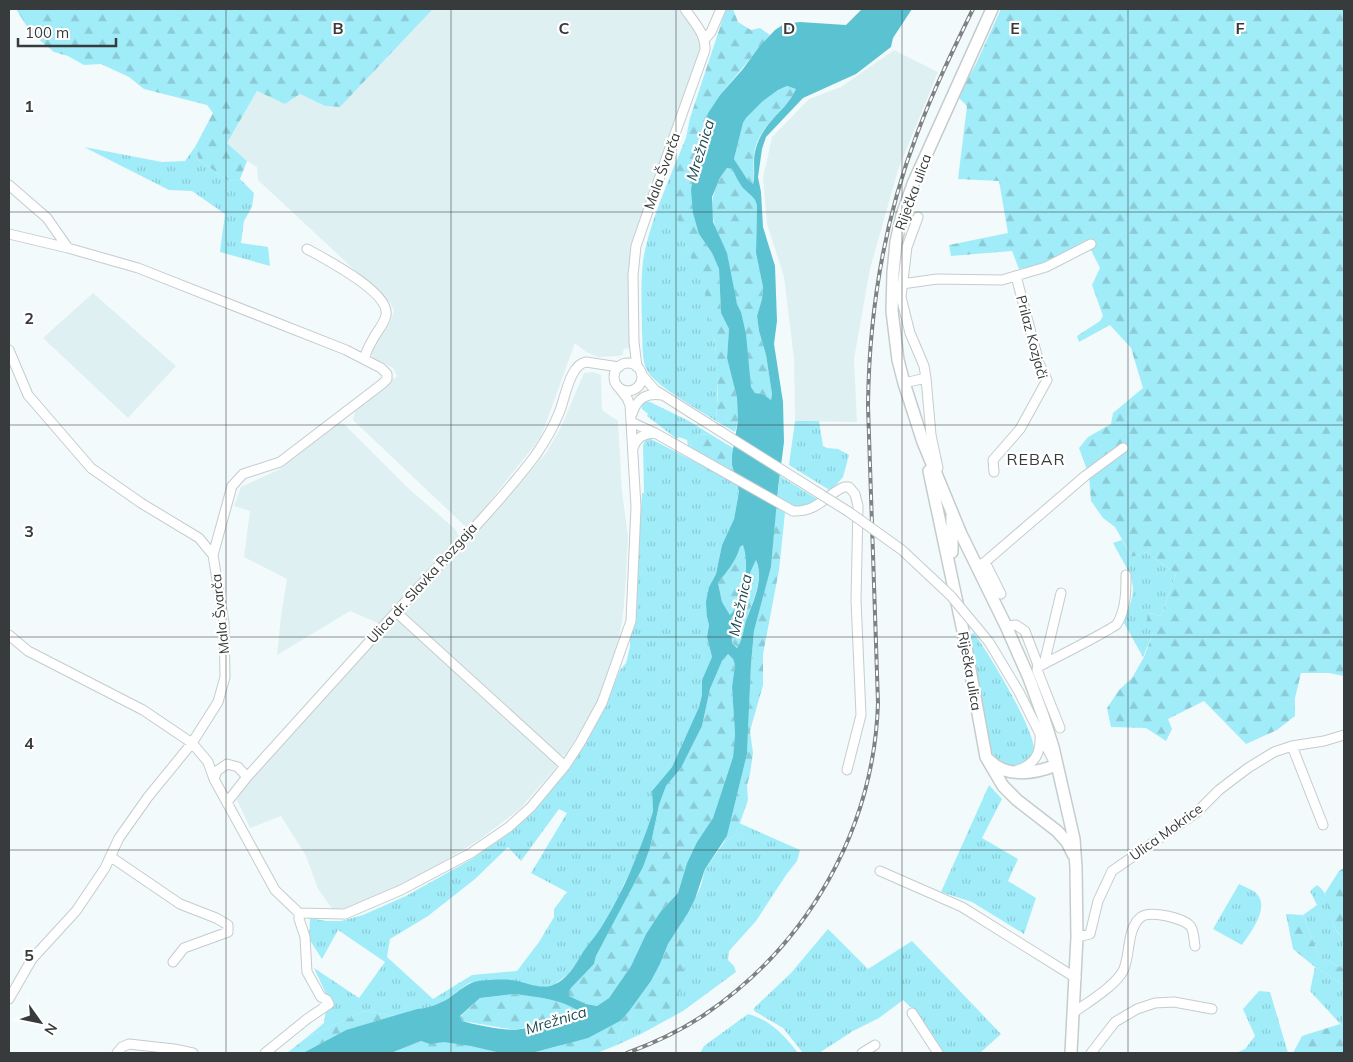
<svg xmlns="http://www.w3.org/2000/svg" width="1353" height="1062" font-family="Mulish,sans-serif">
  <defs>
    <pattern id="grass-tufts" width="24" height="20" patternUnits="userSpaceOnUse" patternTransform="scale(1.25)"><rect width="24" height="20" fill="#a0ecf9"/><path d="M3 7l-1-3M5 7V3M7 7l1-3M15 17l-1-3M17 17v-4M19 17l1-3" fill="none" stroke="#8bcbd6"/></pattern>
    <pattern id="forest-firs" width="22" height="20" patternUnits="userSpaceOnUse" patternTransform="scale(1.25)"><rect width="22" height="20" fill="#a0ecf9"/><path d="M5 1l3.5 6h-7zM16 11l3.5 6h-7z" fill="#8bcbd6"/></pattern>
  </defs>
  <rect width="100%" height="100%" fill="#f3fafc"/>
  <path fill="#dff0f3" d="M433 9H679L700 39 703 51 670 135 635 233 629 264V348L624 349 622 355 618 356 598 357 586 352 575 343 541 437 468 529 353 420 355 410 397 376 393 368 372 357V351L376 342 390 322 394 311 391 304 258 180 257 167 247 161 227 143 257 91 285 104 300 94 325 106 340 107Z
    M894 50 938 72 898 170 870 269 854 359 857 422 795 421 794 359 784 277 767 224 763 178 772 137 809 99 841 87Z
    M93 293 176 366 128 418 43 338Z
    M593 372 601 375 602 410 618 421 622 492 628 536 626 578 623 616 619 638 607 679 597 703 565 756 556 753 410 618 405 613V609L546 453 561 427 584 373Z
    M339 423 344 424 407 487 455 529 459 536 380 624 350 611 277 655 281 616 287 579 244 557 250 511 234 506 241 487 278 470Z
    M396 618 450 665 558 765 520 809 479 840 431 869 365 902 349 907 333 910 318 889 306 856 281 816 250 828 236 798 250 779Z"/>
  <path fill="url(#grass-tufts)" fill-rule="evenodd" d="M84 147 162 162 185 161 195 147 199 160 229 181 240 179 254 193 252 207 244 221 241 243 268 247 270 266 220 252 225 214 192 191 169 190Z
    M673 169C673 192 675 214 683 237 689 255 700 272 705 291 716 332 720 377 716 421 698 409 660 389 648 372 641 361 643 343 642 331 642 310 640 276 644 255 650 225 662 197 673 169Z
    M645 401 650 402 689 421 710 434 699 435 690 443 693 450 688 446 687 440 679 437 677 439 647 416 648 414 642 409V404Z
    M795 421H819L823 446 827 448 838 449 849 455 843 477 831 491 789 465Z
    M649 438 736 483 739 492 734 519 722 545 716 574 709 587 707 617 709 625 707 637 712 657 702 680V695L699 707 672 767 652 791 653 811 651 818 634 864 623 886 619 896 604 923 578 962 567 975 554 985 542 987 500 981H480L469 983 447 999 429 1008 417 1009 395 1016 365 1011 306 1038 324 1023 328 998 314 968 359 998 385 962 338 930 322 959 309 939 310 918 326 921H341L363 915 406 896 472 859 507 835 547 795 567 770 580 752 604 709 620 670 626 663 630 647V632L635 603 642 493H644L643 445 646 439ZM559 809 567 813 531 873 567 892 554 909V917L539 942 517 971 472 975 433 999 387 957 390 939 428 916 475 879 508 847 521 861Z
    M780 476 817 499C800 509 794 508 777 499Z
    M1122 540 1132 557 1146 552 1176 574 1161 616 1148 613 1153 633 1143 657 1124 623C1127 613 1133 600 1133 588 1132 573 1120 557 1113 543Z
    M974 633C987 651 1037 732 1034 752L1023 765C1008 767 997 764 990 749L969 635Z
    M989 785 1002 799 982 838 1018 859 1008 881 1036 898 1024 934 972 902 941 892Z
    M739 823 800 850 797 861 786 875 756 921 729 951 728 960 734 966 736 972 683 1011 641 1034 617 1045 622 1026 632 1016 688 938V913L701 886 705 869 723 844 736 834Z
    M1239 884C1244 887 1252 889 1256 893 1271 907 1250 933 1242 945L1213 929Z
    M1317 885C1320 887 1323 890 1325 894 1332 909 1328 927 1344 938V969L1319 956 1303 915 1317 905 1310 891Z
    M828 929 868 969 912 941 1001 1034 980 1053H940L913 1009 903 1000 879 1018 853 1031 819 1053H803L783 1028 754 1011V1008L791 973Z
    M1315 967 1344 985V1028L1310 991Z
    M1259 991 1270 992 1288 1053H1236L1245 1049 1255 1036 1243 1009Z
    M748 1014C769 1019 785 1036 798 1053H700L704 1046Z"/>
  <path fill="url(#forest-firs)" d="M16 9H433L340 107 325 106 300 94 285 104 257 91 227 143 247 161 240 179 229 181 199 160 195 147 213 113 207 105 144 89 129 77 101 64 84 65 68 56 54 52 31 33Z
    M726 9H733L738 22 751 30 760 28 770 35 720 95 708 113 697 151 699 234 712 253 719 269 721 313 729 329 727 358 737 398 738 421 735 432 716 421 718 393 715 342 704 289 682 236 673 200V169L686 138 690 118Z
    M1001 9H1344V676L1329 673H1301L1295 698V716L1277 730 1246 744 1204 701 1168 719 1172 729 1166 741 1146 728 1111 727 1107 708 1119 690 1132 678 1144 657 1153 633 1146 625 1148 613 1161 616 1176 574 1146 552 1132 557 1115 527 1103 518 1091 501 1089 475 1079 448 1088 437 1111 424 1113 413 1143 388 1131 348 1110 325 1079 342 1077 336 1100 321 1103 316 1092 285 1100 268 1086 240 1044 265 1019 269 1012 251 951 256 949 245 1008 233 999 181 958 179 967 106 958 97 976 64Z
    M787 86 797 89C793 94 790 100 786 105 773 120 760 129 755 149 752 161 755 173 753 184L747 179 734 159 743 123 746 118 763 101 778 90Z
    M727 168 732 169C736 176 739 183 745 190 751 196 755 197 757 206L756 253 763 287 762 299 757 316 759 331 766 355 772 394 771 400 763 394 755 393 751 387 741 312C731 295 731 274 727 255 726 249 721 244 719 238 708 210 710 192 727 168Z
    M710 434 733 448 732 465 733 471 693 450 690 443 699 435Z
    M776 507 785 513 779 570 763 654V685L750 731 753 753 750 774 747 785 748 800 736 834 723 844 727 836 747 754 751 664 754 631 771 567Z
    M744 545C750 564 745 601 730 615L722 602 718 583C727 571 736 562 740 547Z
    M756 560C764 581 752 602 746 622 743 631 743 639 738 648L732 643 731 619 750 588V573Z
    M728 654 733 659 735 665 732 687 735 734 733 757 713 818 697 842 687 863 678 893 661 911 646 934 631 966 609 998 597 1006 586 1004 569 996V991L571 988 594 964 596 956 643 867 650 848 659 805 666 786 681 768 702 726 710 689 722 661Z
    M1344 868V938C1330 928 1329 909 1325 893L1339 871Z
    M688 913V938L682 988 658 1024 632 1016 622 1026 617 1045 597 1053H532L559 1046 630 1010 651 981 660 964 668 944Z
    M1286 914 1303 915 1319 956 1344 969V985L1315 967 1293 949Z
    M515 994C536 997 571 1000 585 1017L568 1024 546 1029 525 1027 516 1030 462 1021 460 1017 480 998Z
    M365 1011 395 1016 346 1030 303 1053H287L306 1038Z
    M1340 1024 1344 1028V1053H1293L1302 1036Z
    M421 1041C430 1044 436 1042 445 1042 463 1042 483 1047 501 1053H391Z"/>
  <path fill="#5bc2d2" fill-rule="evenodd" d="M862 9H912L893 38 891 47 856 74 803 98 766 137 762 149 758 177 761 192 763 227 775 266 777 321 774 344 783 402 784 442 778 489 771 567 754 631 751 664 747 754 727 836 705 869 695 899 688 913 668 944 660 964 651 981 630 1010 620 1021 588 1038 532 1053H501L471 1046 444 1042 430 1044 421 1041 391 1053H303L346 1030 417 1009C429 1008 439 1004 449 998 459 991 467 983 478 981 486 980 505 979 512 980 526 982 540 990 553 985 567 980 576 964 583 952 590 942 599 932 605 921 625 888 638 854 651 818L653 811 652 791 672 767 699 707 702 695V680L712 657 707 637 709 625 707 617 706 602 709 587 716 574 722 545 734 519 739 492 732 465V455L738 421 737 398 727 358 729 329 721 313 719 269 712 253 699 234 693 213 691 190 697 151 708 113 720 95 743 69 759 47 775 30 784 24 800 22 846 25ZM787 86 796 89C793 95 789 101 785 106 773 119 761 130 756 148 752 160 756 173 753 184L747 179 734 159 743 123 746 118 763 101 778 90ZM727 168 732 169C736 176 739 184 745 190 751 196 755 197 757 206L756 253 763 287 762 299 757 316 759 331 766 355 772 394 771 400 763 394 755 393 751 387 746 334 741 312 737 304 727 253 713 222 712 197 720 178ZM743 545C750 563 745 601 730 615L722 602 718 583C727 571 736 562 740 547ZM756 560C764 579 754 600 747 618 743 628 744 638 737 648L732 643 731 619 750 587V573ZM728 654 733 659 735 665 732 687 735 734 733 757 713 818 697 842 687 863 678 893 661 911 646 934 631 966 609 998 597 1006 586 1004 569 996V991L571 988 594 964 596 956 643 867 650 848 659 805 666 786 681 768 702 726 710 689 722 661ZM515 994C535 997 572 1000 584 1017 561 1027 552 1028 528 1028 524 1028 520 1029 516 1030 503 1030 475 1025 462 1021L460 1016 480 998Z"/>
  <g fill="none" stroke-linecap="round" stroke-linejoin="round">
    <g stroke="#c5cccd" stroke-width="11">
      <path id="minor" d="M705 39 711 32 721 9
        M9 185 47 218 68 248 138 268 346 350 381 368 387 374V379L382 384 280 462 243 474 232 486 213 555 224 623 225 677 218 702 192 743 148 797 119 838 105 868 76 911 32 959 9 999
        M9 234 68 248
        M307 249C325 259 390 292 386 315 384 325 376 332 372 341 368 347 366 353 364 359
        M902 284 937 279 1002 280 1046 267 1091 244
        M9 350 28 395 91 468 141 503 199 538 213 555
        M614 377a14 14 0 1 1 28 0a14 14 0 1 1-28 0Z
        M637 367 634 342 633 275 636 246 666 159 705 50C706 34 693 21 685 9
        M642 375 655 390 696 416
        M926 378 931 435 938 468
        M904 383 926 378 924 366 910 333 901 297 907 247 918 217
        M632 414C637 398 646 393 662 395
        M631 422 655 433 793 511C818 512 824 496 844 487H849L855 494 858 506 856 600 861 715 847 770
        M633 448C637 437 643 434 655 433
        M994 472 993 460 1020 429 1047 380 1039 363 1016 276
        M985 562 1001 594
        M977 566 985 562 1085 476 1123 448
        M396 612 565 766
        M1006 626 1016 625 1025 631 1038 665H1042C1053 659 1113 629 1117 624 1126 609 1126 591 1126 575
        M9 635 28 651 143 710 192 743 208 762 214 779 275 890 299 913 345 914 401 890 471 853 509 827 531 807 565 766 580 743 602 703 631 621 636 507 630 405 627 398 620 389
        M989 642 1019 692 1053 760
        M1044 664 1061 593
        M1038 665 1037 670 1060 728
        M1292 746 1323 825
        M1017 770C1035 765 1041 753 1040 735
        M214 779 217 771 227 764 238 767 247 777
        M228 801 247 777C303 715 360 652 417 589 457 546 499 503 535 456 544 443 553 428 559 413 565 400 569 365 586 362L619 367
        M111 857 180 904 216 918 228 925V932L184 948 173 962
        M880 871 962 907 1076 978
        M1077 937 1090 934 1098 901 1112 871 1196 813 1219 790 1248 768 1274 752 1292 746 1324 741 1344 735
        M912 1013 938 1053
        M1073 1013C1088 1002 1114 987 1123 971 1131 955 1126 929 1141 917 1150 910 1185 918 1191 927 1194 932 1194 941 1195 946
        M117 1053 122 1047 129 1044 174 1049 193 1053
        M265 1053 307 1019 329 1004 327 1000 321 997 307 972 305 937 299 919V913
        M862 1053 875 1045
        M1091 1053 1115 1022 1137 1009 1155 1003 1174 1002 1212 1009"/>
    </g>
    <g stroke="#c5cccd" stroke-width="14">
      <path id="major" d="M992 9 913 184 902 215 896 242 893 273 892 311 898 360 904 383 923 442 961 534 1006 626 1029 678 1043 716 1053 747 1074 839 1076 868 1077 937 1071 1053
        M929 471 963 631 986 757 1003 786 1017 800 1057 831 1067 842 1073 854
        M952 516V552
        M989 760C1006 778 1035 774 1056 765"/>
    </g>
    <use href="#minor" stroke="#fff" stroke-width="9"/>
    <use href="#major" stroke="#fff" stroke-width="11"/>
    <g stroke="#7d8283" stroke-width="4">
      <path id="rail" d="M627 1053C654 1043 680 1031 704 1015 809 944 874 828 878 703L868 406C869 314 884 220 917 134 933 91 953 50 973 9"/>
    </g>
    <use href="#rail" stroke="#fff" stroke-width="2" stroke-dasharray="5.5" stroke-linecap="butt"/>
    <g stroke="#c5cccd" stroke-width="11" stroke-linecap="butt">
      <path id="minor-bridge" d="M696 416 849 512 902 550 951 596 989 642"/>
    </g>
    <use href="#minor-bridge" stroke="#fff" stroke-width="9"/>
  </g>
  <path fill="none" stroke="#383b3b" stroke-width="1" stroke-opacity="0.55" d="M226 9V1053M451 9V1053M676 9V1053M902 9V1053M1128 9V1053M9 212H1344M9 425H1344M9 637H1344M9 850H1344"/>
  <g text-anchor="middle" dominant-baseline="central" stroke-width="4.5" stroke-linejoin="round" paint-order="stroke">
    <g font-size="14" fill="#383b3b" stroke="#fff">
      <text transform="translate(662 171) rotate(-70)">Mala Švarča</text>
      <text transform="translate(913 192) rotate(-70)">Riječka ulica</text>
      <text transform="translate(1032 337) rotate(75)">Prilaz Kozjači</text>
      <text transform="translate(422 583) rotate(-48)">Ulica dr. Slavka Rozgaja</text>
      <text transform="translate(220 614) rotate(-96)">Mala Švarča</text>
      <text transform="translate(970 671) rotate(80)">Riječka ulica</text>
      <text transform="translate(1166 832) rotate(-36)">Ulica Mokrice</text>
    </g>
    <g font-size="15" font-style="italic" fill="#1e4c53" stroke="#fff">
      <text transform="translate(700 150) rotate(-73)">Mrežnica</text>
      <text transform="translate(740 605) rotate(-78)">Mrežnica</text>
      <text transform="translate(556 1020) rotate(-17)">Mrežnica</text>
    </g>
    <g font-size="16" letter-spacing="1" fill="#383b3b" stroke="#fff">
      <text x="1036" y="459">REBAR</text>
    </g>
  </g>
  <g font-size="16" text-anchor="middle" font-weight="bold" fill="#383b3b" stroke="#fff" stroke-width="4.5" stroke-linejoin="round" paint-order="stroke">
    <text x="338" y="34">B</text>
    <text x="564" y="34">C</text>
    <text x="789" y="34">D</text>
    <text x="1015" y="34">E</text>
    <text x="1240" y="34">F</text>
    <text x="29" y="112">1</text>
    <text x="29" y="324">2</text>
    <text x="29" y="537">3</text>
    <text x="29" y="749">4</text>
    <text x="29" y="961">5</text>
  </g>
  <rect width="1353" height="1062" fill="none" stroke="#383b3b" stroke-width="20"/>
  <g transform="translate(40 1022) rotate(123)" stroke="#ffffff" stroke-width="4" paint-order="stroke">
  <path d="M0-4L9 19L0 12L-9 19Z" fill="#383b3b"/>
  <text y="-8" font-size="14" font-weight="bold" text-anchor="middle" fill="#383b3b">N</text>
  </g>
  <path d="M18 38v8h98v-8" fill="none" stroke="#383b3b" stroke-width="2.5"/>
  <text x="25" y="38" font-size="15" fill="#383b3b" stroke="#ffffff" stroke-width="4" paint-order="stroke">100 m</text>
</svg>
